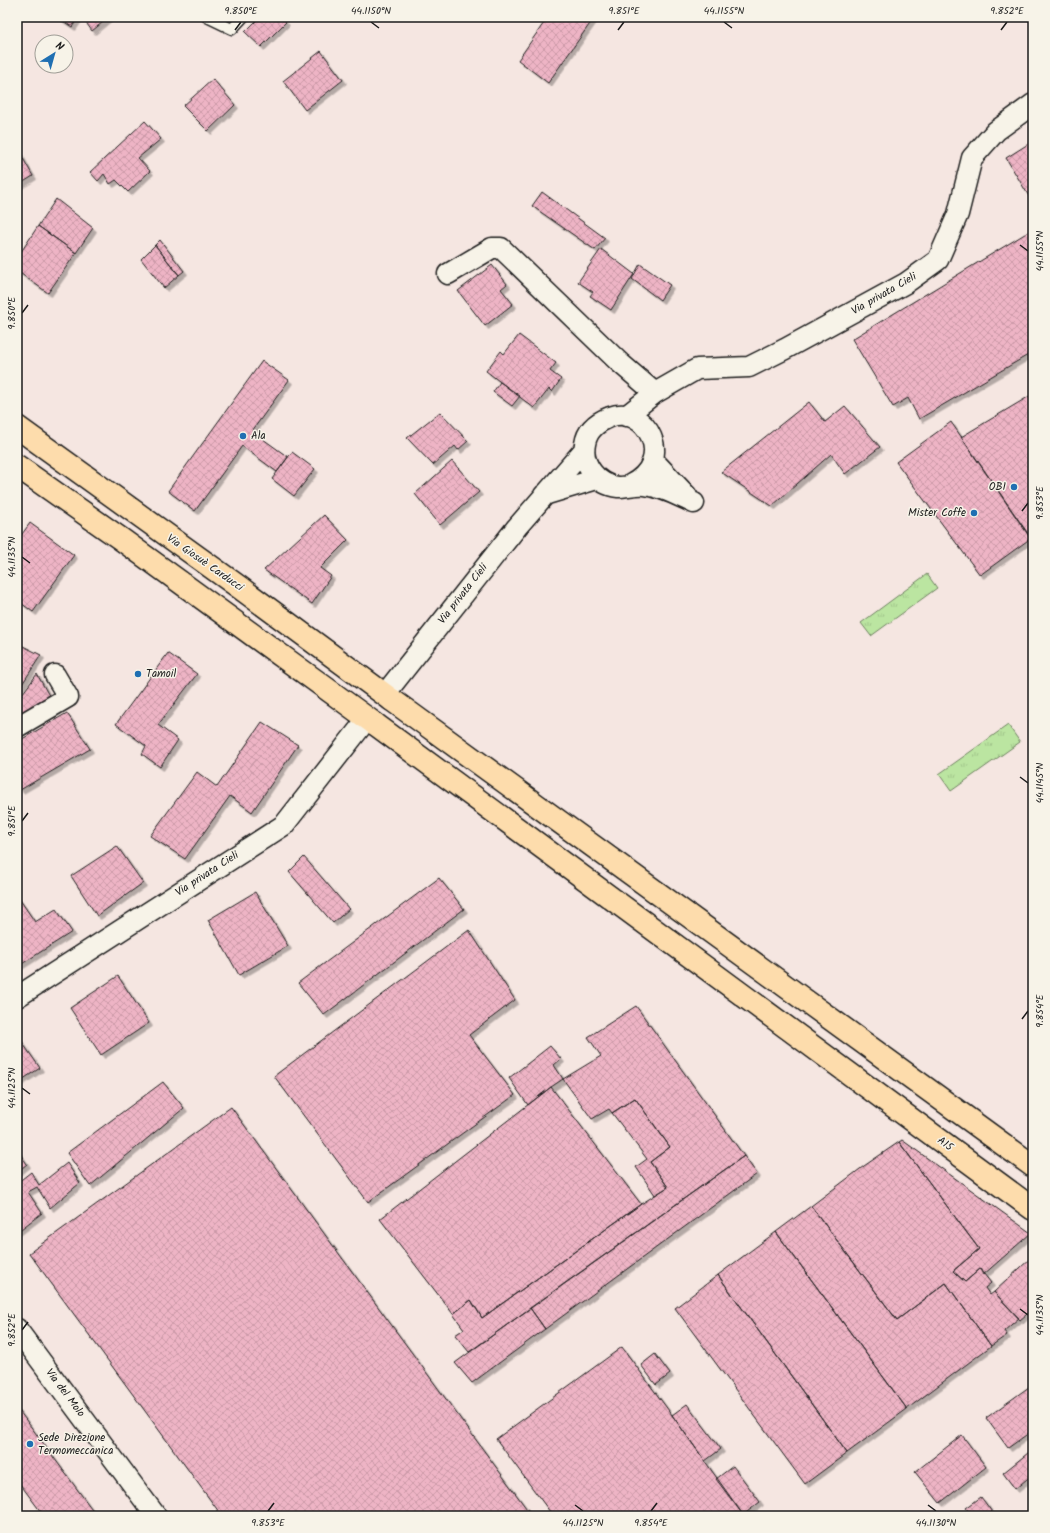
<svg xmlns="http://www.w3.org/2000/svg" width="1050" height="1533" font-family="Kalam,sans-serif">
  <defs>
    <pattern id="grass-tufts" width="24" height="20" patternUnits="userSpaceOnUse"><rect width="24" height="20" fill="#bbe5a1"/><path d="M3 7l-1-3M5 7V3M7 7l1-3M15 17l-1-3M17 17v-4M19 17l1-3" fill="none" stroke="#a0c48a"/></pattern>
    <pattern id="building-cross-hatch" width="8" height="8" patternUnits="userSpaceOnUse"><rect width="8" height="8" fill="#eeb4c5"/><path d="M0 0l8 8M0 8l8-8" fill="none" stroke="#cc9aa9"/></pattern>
    <filter id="shadow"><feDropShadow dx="3.5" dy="3.5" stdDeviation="0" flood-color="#0004"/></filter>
  </defs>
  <rect width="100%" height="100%" fill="#f5e6e1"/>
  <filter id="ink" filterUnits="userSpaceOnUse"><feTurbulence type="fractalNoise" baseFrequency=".025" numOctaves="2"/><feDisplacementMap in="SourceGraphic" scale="8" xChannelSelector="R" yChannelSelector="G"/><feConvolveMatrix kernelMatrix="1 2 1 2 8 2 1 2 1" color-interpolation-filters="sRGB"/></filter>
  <g filter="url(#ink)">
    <path fill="url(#grass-tufts)" stroke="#6c805e" d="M927 574 937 588 871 636 861 623Z
      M1008 725 1020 742 951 791 939 774Z"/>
    <path fill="url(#building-cross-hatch)" stroke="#1c1c1c" filter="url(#shadow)" d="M57 17H79L72 27Z
      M82 17H109L92 31Z
      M260 17H281L286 22 261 47 245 32Z
      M548 17H593L594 18 548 83 518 60Z
      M321 51 343 80 305 110 283 81Z
      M213 79 235 105 208 131 183 106Z
      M145 121 161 139 138 158 150 171 128 192 116 180 110 184 104 174 98 181 90 172Z
      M1033 141V203L1006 158Z
      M17 148 33 176 17 186Z
      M542 192 605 238 595 250 532 206Z
      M56 199 93 228 76 253 38 226Z
      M38 226 76 253 48 293 17 271V258Z
      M1033 229V352L919 419 908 398 893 407 852 339Z
      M160 240 184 271 179 275 155 245Z
      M155 245 179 275 164 288 141 259Z
      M601 249 634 274 611 310 590 296 593 292 578 282Z
      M640 264 670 285 660 300 632 279Z
      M492 265 507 284 501 289 513 304 485 326 458 291Z
      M519 335 556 363 550 371 561 379 552 392 549 389 534 408 486 371 501 351 504 354Z
      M262 361 289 380 252 431 288 457 277 472 242 446 195 511 168 491Z
      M500 382 520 396 512 406 493 392Z
      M1033 394V542L961 437Z
      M809 402 825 422 845 406 880 447 845 474 831 454 772 506 721 472Z
      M440 412 468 441 458 450 455 446 433 465 407 438Z
      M951 422 1031 538 980 575 896 462Z
      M292 452 315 469 294 496 272 479Z
      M452 461 479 492 440 525 415 494Z
      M324 515 348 540 320 568 331 576 312 604 264 570Z
      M30 523 74 555 33 612 17 600V541Z
      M17 643 41 655 17 692Z
      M168 653 197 674 158 725 178 740 160 767 142 754 146 746 116 724Z
      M37 674 52 701 17 721V701Z
      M67 713 90 749 20 790 17 785V742Z
      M262 722 298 745 252 812 230 796 185 859 150 836 197 772 217 787Z
      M117 846 143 883 97 916 71 876Z
      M304 857 349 909 333 923 289 872Z
      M439 878 464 909 324 1015 298 983Z
      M255 892 288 946 239 975 208 920Z
      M18 897 35 922 56 909 72 932 17 967Z
      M469 930 515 1000 469 1035 515 1095 368 1202 274 1076Z
      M118 976 149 1023 101 1055 70 1008Z
      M636 1006 744 1156 469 1352 455 1335 464 1329 453 1314 471 1300 482 1318 641 1204 668 1187 650 1162 670 1147 635 1098 612 1113 609 1109 592 1119 563 1079 601 1056 588 1037Z
      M17 1035 40 1068 17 1083Z
      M550 1046 561 1059 554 1065 563 1079 551 1087 528 1105 509 1078Z
      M163 1082 184 1108 90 1186 67 1153Z
      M551 1087 641 1204 482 1318 471 1300 453 1314 380 1219Z
      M635 1098 670 1147 650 1162 668 1187 655 1195 636 1167 647 1159 612 1113Z
      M231 1107 532 1516H222L29 1253Z
      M902 1140 1031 1233 983 1275 980 1269 965 1282 953 1271 979 1249 899 1142Z
      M899 1142 979 1249 953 1271 965 1282 980 1269 991 1283 985 1288 990 1295 994 1292 1019 1318 1004 1331 1007 1335 991 1346 946 1283 897 1320 811 1206 864 1166Z
      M18 1151 27 1164 17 1172V1152Z
      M744 1156 757 1174 545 1329 530 1308Z
      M67 1163 80 1183 50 1208 37 1187 28 1192 42 1213 17 1232V1183L31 1172 39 1185Z
      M811 1206 897 1320 946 1283 991 1346 907 1409 776 1232Z
      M776 1232 907 1409 847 1453 718 1275Z
      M1033 1256V1309L1020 1320 994 1292Z
      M718 1275 847 1453 805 1484 675 1308Z
      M530 1308 545 1329 472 1383 455 1363Z
      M622 1347 672 1415 744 1516H553L496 1439Z
      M655 1354 670 1374 656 1385 641 1365Z
      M1033 1384V1430L1008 1448 986 1418Z
      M687 1404 721 1449 705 1461 672 1415Z
      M17 1408 97 1516H44L17 1480Z
      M962 1435 986 1467 940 1503 915 1472Z
      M1033 1449V1474L1015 1489 1003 1473Z
      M733 1466 760 1502 743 1515 716 1479Z
      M981 1497 995 1516H972L966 1508Z"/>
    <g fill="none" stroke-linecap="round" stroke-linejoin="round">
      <g stroke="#1c1c1c" stroke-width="13">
        <path id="lane" d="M207 17 232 29 243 17"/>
      </g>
      <g stroke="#1c1c1c" stroke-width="23">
        <path id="street" d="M448 274 492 248H501L619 362 655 393
          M626 416 655 393 697 369 749 367 785 349 906 283 938 260 958 214 972 158 996 131 1033 104
          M654 461 687 496
          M630 485C678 461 645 403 610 417 597 422 587 430 585 444 581 464 597 485 618 487 627 487 636 484 645 485 663 487 678 496 694 503
          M544 495 597 479
          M385 694 517 527 584 450
          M17 727 68 697 55 675
          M17 997 284 825 367 719
          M17 1329 156 1516"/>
      </g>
      <g stroke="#1c1c1c" stroke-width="25">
        <path id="primary" d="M17 427 239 587 392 700
          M17 466 121 539 375 724"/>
      </g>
      <g stroke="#1c1c1c" stroke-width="25">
        <path id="highway" d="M392 700 1033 1166
          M375 724 1033 1209"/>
      </g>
      <use href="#lane" stroke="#f7f3e8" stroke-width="10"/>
      <use href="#street" stroke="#f7f3e8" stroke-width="20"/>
      <use href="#primary" stroke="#fddcac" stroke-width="22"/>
      <use href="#highway" stroke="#fddcac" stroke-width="22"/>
    </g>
  </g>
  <path fill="none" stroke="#1c1c1c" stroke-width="1.5" d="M371 22 379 28M724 22 732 28M235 30 241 22M618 30 624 22M1001 30 1007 22M1020 245 1028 251M22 313 28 305M1022 511 1028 503M22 557 30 563M1020 777 1028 783M22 821 28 813M1022 1019 1028 1011M22 1088 30 1094M1020 1309 1028 1315M22 1330 28 1322M575 1505 583 1511M928 1505 936 1511M268 1511 274 1503M651 1511 657 1503"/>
  <g fill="#1f6fb2" stroke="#f7f3e8" stroke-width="1.5">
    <circle cx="243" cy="436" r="4"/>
    <circle cx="1014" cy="487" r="4"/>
    <circle cx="974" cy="513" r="4"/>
    <circle cx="138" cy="674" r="4"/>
    <circle cx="30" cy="1444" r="4"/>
  </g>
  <g text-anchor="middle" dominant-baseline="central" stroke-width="3" stroke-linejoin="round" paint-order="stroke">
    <g font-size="11" fill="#1c1c1c" stroke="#f7f3e8">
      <text transform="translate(884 294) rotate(-30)">Via privata Cieli</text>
      <text transform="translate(205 563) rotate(35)">Via Giosuè Carducci</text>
      <text transform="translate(463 594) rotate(-52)">Via privata Cieli</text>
      <text transform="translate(207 874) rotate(-33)">Via privata Cieli</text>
      <text transform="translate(945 1144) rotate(36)">A15</text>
      <text transform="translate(65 1393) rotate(53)">Via del Molo</text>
    </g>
    <g font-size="11" fill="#1c1c1c" stroke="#f7f3e8" text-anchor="start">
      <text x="251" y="436">Ala</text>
      <text x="1006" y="487" text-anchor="end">OBI</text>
      <text x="966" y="513" text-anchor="end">Mister Coffe</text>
      <text x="146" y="674">Tamoil</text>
      <text x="38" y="1438">Sede Direzione<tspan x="38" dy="13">Termomeccanica</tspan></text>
    </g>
  </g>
  <rect width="1050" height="1533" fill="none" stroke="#f7f3e8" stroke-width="44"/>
  <g transform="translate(54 54) rotate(37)"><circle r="19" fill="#f7f3e8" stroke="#9f9d96"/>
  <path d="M0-3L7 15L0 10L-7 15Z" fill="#1f6fb2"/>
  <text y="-6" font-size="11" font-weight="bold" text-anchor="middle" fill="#1c1c1c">N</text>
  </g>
  <rect x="22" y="22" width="1006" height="1489" fill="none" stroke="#1c1c1c" stroke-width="1.5"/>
  <g font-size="10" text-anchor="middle" fill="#1c1c1c">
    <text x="241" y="14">9.850°E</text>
    <text x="371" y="14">44.1150°N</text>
    <text x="624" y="14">9.851°E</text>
    <text x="724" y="14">44.1155°N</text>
    <text x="1007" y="14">9.852°E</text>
    <text transform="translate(1039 251) rotate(-90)" y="4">44.1155°N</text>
    <text transform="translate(11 313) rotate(-90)" y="4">9.850°E</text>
    <text transform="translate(1039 503) rotate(-90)" y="4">9.853°E</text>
    <text transform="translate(11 557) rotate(-90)" y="4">44.1135°N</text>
    <text transform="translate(1039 783) rotate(-90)" y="4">44.1145°N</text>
    <text transform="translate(11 821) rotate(-90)" y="4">9.851°E</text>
    <text transform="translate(1039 1011) rotate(-90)" y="4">9.854°E</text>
    <text transform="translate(11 1088) rotate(-90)" y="4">44.1125°N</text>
    <text transform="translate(1039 1315) rotate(-90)" y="4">44.1135°N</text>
    <text transform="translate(11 1330) rotate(-90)" y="4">9.852°E</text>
    <text x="268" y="1526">9.853°E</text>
    <text x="583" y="1526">44.1125°N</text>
    <text x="651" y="1526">9.854°E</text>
    <text x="936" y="1526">44.1130°N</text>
  </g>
</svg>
